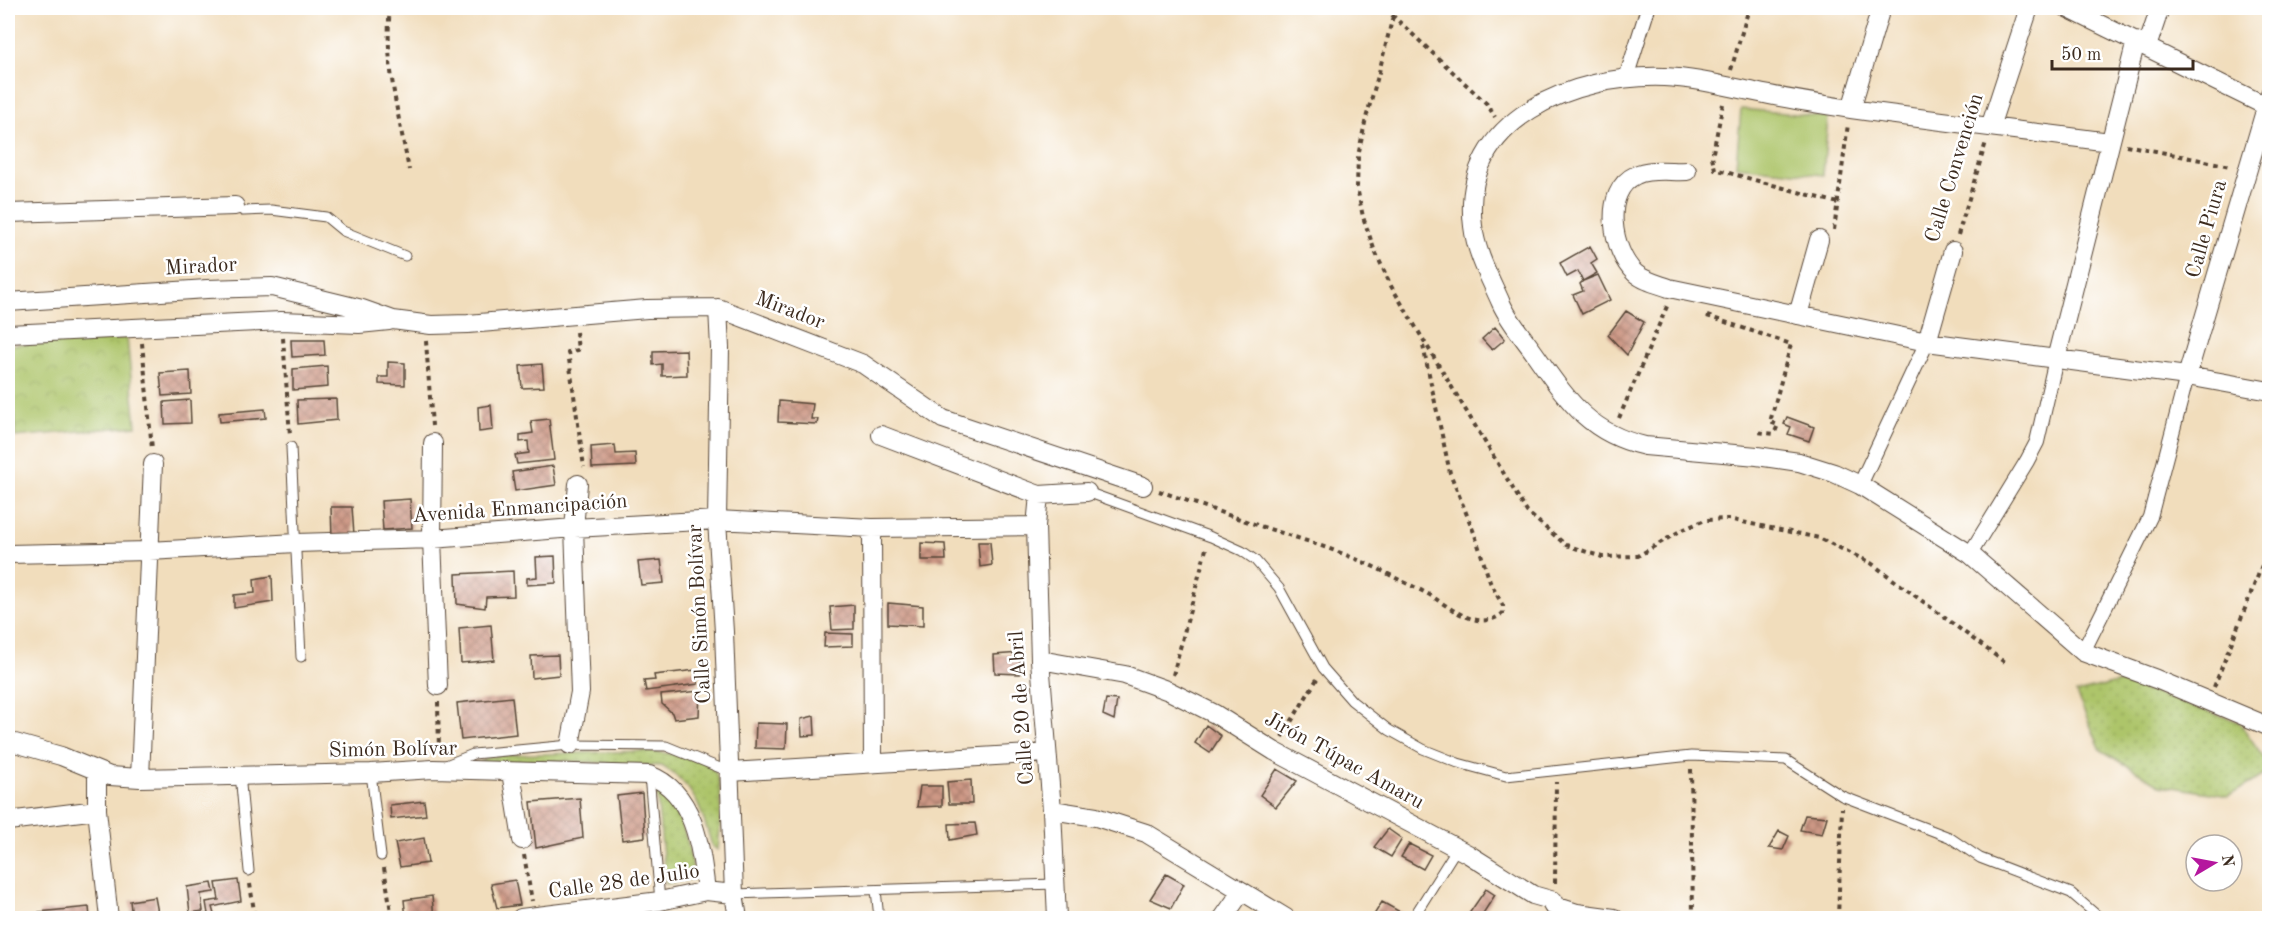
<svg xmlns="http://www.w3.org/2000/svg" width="2277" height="926" font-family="'Old Standard TT',serif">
  <defs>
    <pattern id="grass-dots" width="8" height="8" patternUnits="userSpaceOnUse" patternTransform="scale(1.5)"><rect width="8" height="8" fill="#adc56a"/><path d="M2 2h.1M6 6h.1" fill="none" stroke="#96a95b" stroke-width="1.8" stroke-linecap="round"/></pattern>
    <pattern id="park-crowns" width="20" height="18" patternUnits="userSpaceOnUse" patternTransform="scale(1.5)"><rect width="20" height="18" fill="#adc56a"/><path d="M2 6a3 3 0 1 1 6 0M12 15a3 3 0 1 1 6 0" fill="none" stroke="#96a95b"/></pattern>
    <pattern id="building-cross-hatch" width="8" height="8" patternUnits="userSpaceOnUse" patternTransform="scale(1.5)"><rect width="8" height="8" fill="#cd9885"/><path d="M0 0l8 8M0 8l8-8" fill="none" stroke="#a87c6c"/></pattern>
  </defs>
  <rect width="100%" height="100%" fill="#fff"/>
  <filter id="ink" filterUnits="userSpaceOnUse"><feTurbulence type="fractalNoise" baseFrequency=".0167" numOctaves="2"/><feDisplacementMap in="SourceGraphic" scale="12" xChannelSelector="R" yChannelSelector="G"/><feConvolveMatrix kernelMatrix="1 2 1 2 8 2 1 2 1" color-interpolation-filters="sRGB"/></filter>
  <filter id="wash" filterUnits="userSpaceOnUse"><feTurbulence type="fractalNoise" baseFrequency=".008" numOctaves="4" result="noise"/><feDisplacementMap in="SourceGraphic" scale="24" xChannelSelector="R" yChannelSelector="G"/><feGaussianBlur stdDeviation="1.35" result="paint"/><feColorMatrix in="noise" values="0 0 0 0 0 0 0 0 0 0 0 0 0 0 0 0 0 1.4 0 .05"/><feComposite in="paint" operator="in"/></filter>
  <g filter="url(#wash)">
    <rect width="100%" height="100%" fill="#f1ddbc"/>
    <path fill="url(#grass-dots)" stroke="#747844" stroke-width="1.5" d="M2120 682 2239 722 2269 765V772L2229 796 2160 785 2101 750 2076 693Z
      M646 751C664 753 691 755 707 763 727 773 720 831 718 850L712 846C702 812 696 785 662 766L568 761 480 762 487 757 504 755Z
      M656 787C682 812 690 844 694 879L666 884Z"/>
    <path fill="url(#park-crowns)" stroke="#747844" stroke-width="1.5" d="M127 338 136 426 15 437V415H8V345Z"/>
    <path fill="#adc56a" stroke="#747844" stroke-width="1.5" d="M1741 109 1828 117 1823 175 1736 166Z"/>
    <g id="blocks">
      <path fill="url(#building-cross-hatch)" d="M1590 246 1597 259 1591 263 1597 273 1583 281 1578 271 1567 277 1560 263Z
        M1598 275 1610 300 1582 314 1573 295 1583 291 1580 284 1583 281Z
        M1626 311 1644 322 1627 355 1608 335Z
        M1495 327 1505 339 1492 350 1482 339Z
        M291 340H324L325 355 292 357Z
        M686 350 687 375 662 376V364L653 365V351Z
        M388 362 405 363V385L379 384V377H388Z
        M542 364 544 387 522 388 520 366Z
        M327 366 328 387 293 390V369Z
        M190 371 191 394 162 396 160 373Z
        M336 399 337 420 298 424 297 400Z
        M190 400 191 423 165 424 164 402Z
        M779 401 813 404 811 419H818L817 424 778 422Z
        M491 405 493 430 479 432 478 407Z
        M265 409 266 418 220 422 219 413Z
        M1787 417 1814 427 1809 441 1788 434 1791 427 1784 424Z
        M549 419 554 460 517 464 515 455 529 453 528 441 520 442V435L533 433 531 421Z
        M615 445 616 454 635 453 636 466 592 468 591 447Z
        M553 466 556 485 515 491 512 472Z
        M410 499 412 528 383 530 381 501Z
        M331 507H352L354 535 332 537Z
        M978 542H990L992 565 980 567Z
        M921 543 945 544 946 560H921Z
        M555 556 556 583 527 585V578L537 577 536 557Z
        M661 560 664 583 641 585 638 562Z
        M513 571 514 596 486 597 485 608 457 604 456 574Z
        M272 576 273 602 234 608V595L255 593 254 579Z
        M888 603 923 606V626L888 624Z
        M854 605V629L832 630 830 607Z
        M491 625 494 660 461 663 459 628Z
        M825 633 853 634V646L824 647Z
        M1020 653V674L995 673 994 655Z
        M558 655 559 675 532 678 531 656Z
        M696 670 698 684 646 691 644 681 655 680 654 675Z
        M700 691 699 716 674 719 672 713 662 704 661 695Z
        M512 697 516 734 461 740 457 703Z
        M1106 699 1117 700 1114 720 1103 715Z
        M814 716 815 735 802 736 801 719Z
        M756 723 787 724 786 749 755 748Z
        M1206 725 1221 736 1210 753 1195 743Z
        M1277 769 1297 781 1276 807 1260 795Z
        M971 780 972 804H949L947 782Z
        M920 786H942V806L917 807Z
        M642 793 645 837 622 840 617 796Z
        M580 798 583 838 536 848 531 802Z
        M424 801 426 815 391 819 390 805Z
        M1805 815 1827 817 1822 834 1800 830Z
        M975 823 977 835 950 840 949 824Z
        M1388 829 1402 839 1391 857 1374 847Z
        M1779 831 1789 836 1783 850 1769 848Z
        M424 838 428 863 400 867 395 843Z
        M1409 844 1431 855 1423 869 1401 857Z
        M1166 874 1184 884 1171 908 1150 899Z
        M238 880 241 901 212 907 215 918H192L191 916 208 914 206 902 219 900 216 883Z
        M515 880 520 905 497 908 491 884Z
        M212 883 214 892 201 894 203 911 190 913 187 887Z
        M1486 889 1495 895 1480 918H1466Z
        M432 896 434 918H406L404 900Z
        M155 897 159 918H132L130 901Z
        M1382 902 1402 913 1399 918H1372Z
        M89 907 90 918H40L39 912Z"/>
    </g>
  </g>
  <g filter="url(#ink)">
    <use href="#blocks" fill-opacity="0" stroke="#564536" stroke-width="1.5"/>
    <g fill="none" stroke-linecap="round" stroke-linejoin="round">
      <g stroke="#564536" stroke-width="11">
        <path id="service" d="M235 206 243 211 271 210 326 217 343 231 405 256
          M291 447 301 657
          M1087 492 1211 537 1242 551 1255 560 1279 588 1323 668 1352 701 1389 730 1423 749 1458 763 1506 776 1691 756 1786 760 1842 796 1949 837 1980 858 2071 893 2100 918
          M446 765 473 754 570 745 666 746 730 772
          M371 773 381 856
          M240 774 249 871
          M649 775 660 901
          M876 890 879 918
          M734 894 1055 884
          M1413 918 1457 848"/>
      </g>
      <g stroke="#564536" stroke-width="16">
        <path id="pedestrian" d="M1626 78 1648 8
          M1860 485 1927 342
          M1970 554 2027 461 2037 442 2056 359
          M2083 652 2150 517 2187 376"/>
      </g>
      <g stroke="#564536" stroke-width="20">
        <path id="minor" d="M2067 8 2266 106
          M2147 47 2160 8
          M1851 109 1881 8
          M1990 127 2029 8
          M2110 142C2024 131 1937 121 1851 109 1819 104 1787 99 1755 92 1725 86 1695 78 1664 77 1576 74 1459 118 1473 226 1476 253 1490 278 1501 303 1509 321 1523 337 1535 354 1567 399 1588 433 1645 446L1757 456 1799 462 1834 473 1860 485 1970 554 2083 652 2156 679 2270 727
          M1687 171C1671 172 1650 168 1636 175 1601 191 1612 252 1635 273 1644 281 1658 284 1669 288L1927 342 2187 376 2270 391
          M8 213 235 206
          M8 302 207 289 272 287 362 309 393 320 431 325 468 324 647 309 718 308 863 364 943 419 1143 486
          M718 308 720 348 717 520 724 632 734 894 738 918
          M1798 315 1819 240
          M8 334 281 321 359 324 389 321
          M1927 342 1953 251
          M2056 359 2136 41
          M2187 376 2270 94
          M881 435 1039 495 1087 492
          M433 443 432 539 438 686
          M1039 495 1036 526 1040 660 1052 810 1057 918
          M872 528 873 763
          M8 554 149 551 296 543 432 539 574 528 717 520 872 528 1036 526
          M1040 660 1125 675 1169 691 1215 714 1274 751 1468 854 1533 895 1554 901 1552 905 1577 913 1614 918
          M8 741 61 756 110 776 140 778 371 773 433 769 649 775C695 792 701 849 706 891
          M570 745 580 692 574 528 578 484
          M97 771V810L109 918
          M511 772 522 840
          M730 772 1047 753
          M140 778 153 464
          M1052 810 1096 817 1146 833 1286 918
          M8 821 97 810
          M521 918 660 901 706 891 734 894
          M1223 918 1242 891"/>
      </g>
      <path stroke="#564536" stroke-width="4" stroke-dasharray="4.5 4.5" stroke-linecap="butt" d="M390 8C384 63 399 116 409 170
        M1395 8 1378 76 1366 118 1358 156 1357 187 1363 217 1374 249 1391 286 1527 512 1566 545 1602 557 1638 556 1680 531 1705 520 1728 519 1819 538 1871 563 2007 664
        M1392 15 1487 104 1495 117
        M1731 70 1749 8
        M1723 104 1712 157 1715 169 1838 203
        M2126 145 2230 166
        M1834 230 1848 124
        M1958 235 1986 142
        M1707 316 1791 344 1770 422 1778 425 1774 434 1756 432
        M576 332 578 350 568 352 584 467
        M283 338 290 435
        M426 341 432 426
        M142 343 152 449
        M1619 418 1668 304
        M1159 491C1194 503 1228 515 1263 527 1307 541 1351 554 1392 576 1405 583 1420 589 1433 597 1453 610 1480 632 1503 613V606L1490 582 1475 535 1450 473 1422 341
        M1173 675 1206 549
        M2214 687 2270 545
        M438 702 439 751
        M1282 737 1317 679
        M1691 769 1693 918
        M524 855 532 901
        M384 868 392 918
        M1555 883 1556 782
        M250 884 255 918
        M1838 918 1842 808"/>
      <use href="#service" stroke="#fff" stroke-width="9"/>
      <use href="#pedestrian" stroke="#fff" stroke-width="14"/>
      <use href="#minor" stroke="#fff" stroke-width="18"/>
    </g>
  </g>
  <g text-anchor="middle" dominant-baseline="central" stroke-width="5" stroke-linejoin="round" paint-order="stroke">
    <g font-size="21" fill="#3b2a1e" stroke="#fff">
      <text transform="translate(1955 168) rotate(-73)">Calle Convención</text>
      <text transform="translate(2207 229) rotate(-74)">Calle Piura</text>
      <text transform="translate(201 267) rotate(-3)">Mirador</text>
      <text transform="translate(790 311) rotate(21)">Mirador</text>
      <text transform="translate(520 509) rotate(-4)">Avenida Enmancipación</text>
      <text transform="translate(700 614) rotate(-93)">Calle Simón Bolívar</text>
      <text transform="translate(1022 708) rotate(-94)">Calle 20 de Abril</text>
      <text transform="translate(393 750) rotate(-1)">Simón Bolívar</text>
      <text transform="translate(1344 761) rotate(29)">Jirón Túpac Amaru</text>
      <text transform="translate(624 882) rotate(-8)">Calle 28 de Julio</text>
    </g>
  </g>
  <rect width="2277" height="926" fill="none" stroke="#fff" stroke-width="30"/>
  <g transform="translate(2214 863) rotate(80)"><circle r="28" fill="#ffffff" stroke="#b1aaa5" stroke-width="1.5"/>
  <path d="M0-4.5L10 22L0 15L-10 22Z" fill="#b5179e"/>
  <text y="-9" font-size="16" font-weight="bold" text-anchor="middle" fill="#3b2a1e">N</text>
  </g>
  <path d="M2052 60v9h141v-9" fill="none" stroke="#3b2a1e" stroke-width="3"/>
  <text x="2061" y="60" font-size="18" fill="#3b2a1e" stroke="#ffffff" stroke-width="4.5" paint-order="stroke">50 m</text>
</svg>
